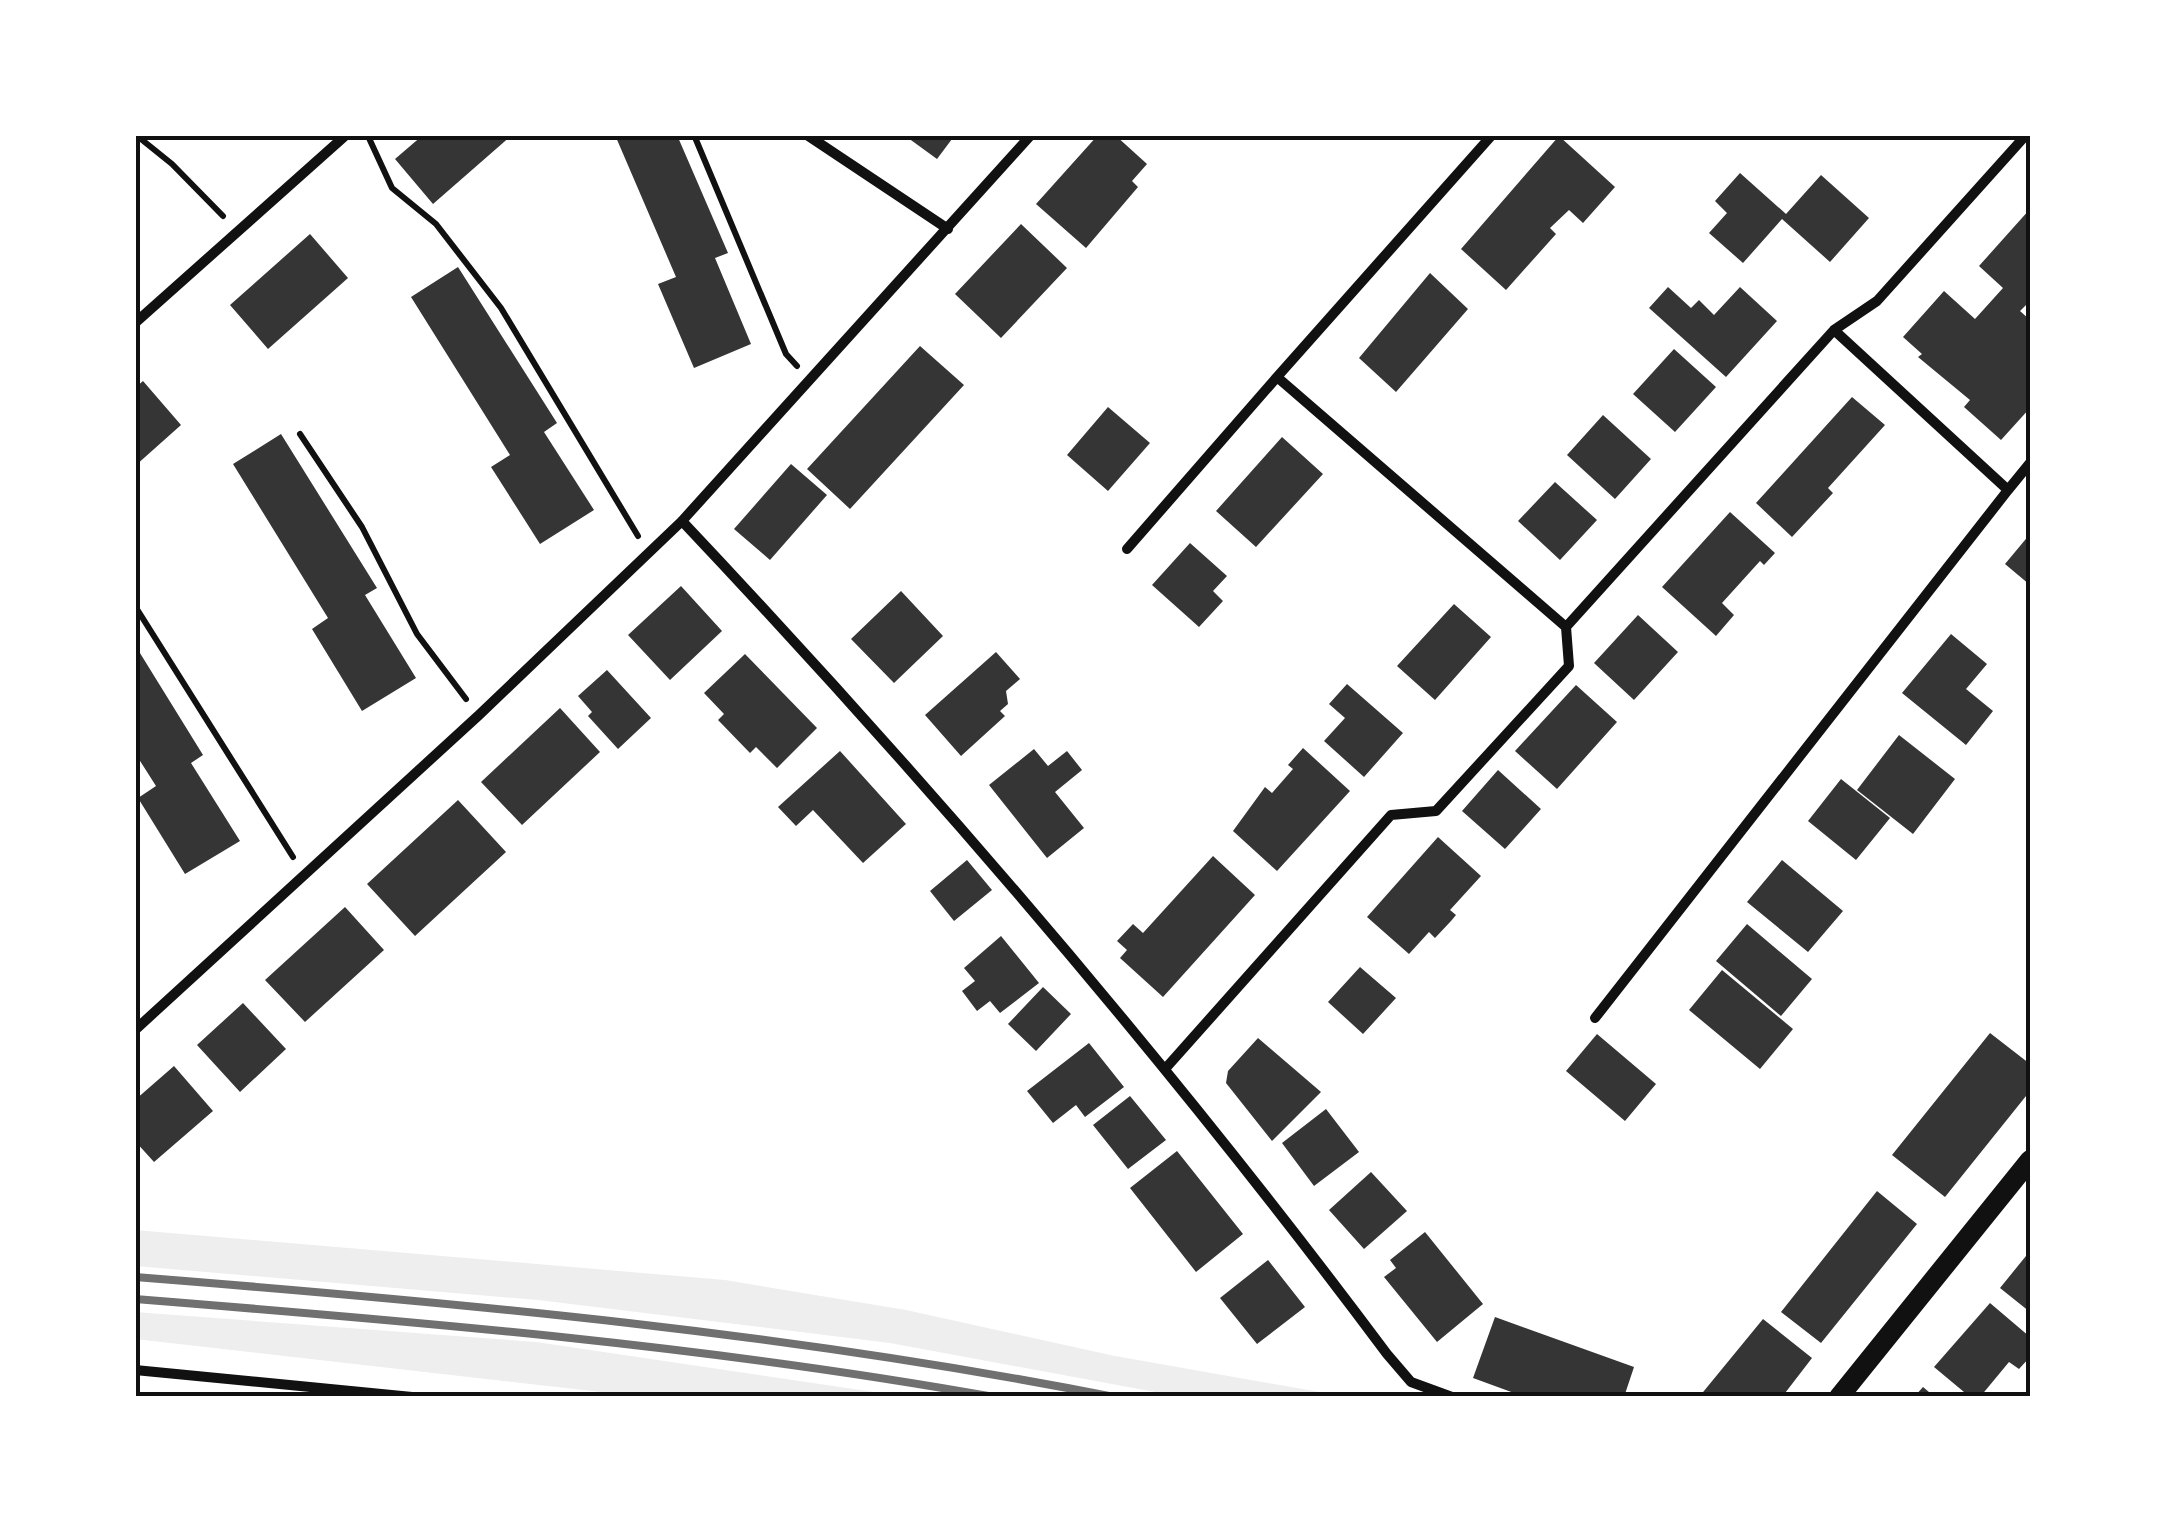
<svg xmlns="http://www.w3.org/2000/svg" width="2165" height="1532" font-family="'Playfair Display',serif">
  <rect width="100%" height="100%" fill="#fff"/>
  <path fill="#eee" d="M135 1230 725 1280 906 1310 1115 1356 1348 1397H1182L890 1343 538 1300 135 1266Z
    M135 1312 536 1342 908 1397H645L135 1339Z"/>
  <path fill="#353535" d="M423 135H512L433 204 395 159Z
    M615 135H677L728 253 715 258 751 344 694 368 658 284 676 277Z
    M904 135H955L937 159Z
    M1098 135H1115L1147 164 1132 181 1138 187 1086 248 1036 204Z
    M1559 136 1615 187 1583 223 1569 210 1550 228 1556 234 1506 290 1461 249Z
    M1740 173 1786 214 1821 175 1869 218 1830 262 1782 219 1743 263 1709 233 1727 213 1715 201Z
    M2030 209V301L2020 311 2030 320V408L2001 440 1964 407 1970 400 1918 357 1922 354 1903 337 1944 291 1975 319 2003 288 1979 266Z
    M1021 224 1067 268 1001 338 955 294Z
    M310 234 348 278 268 349 230 305Z
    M458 267 557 423 544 432 594 510 540 544 491 467 510 455 411 297Z
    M1430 273 1468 309 1396 392 1359 358Z
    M1668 287 1691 308 1699 300 1714 315 1740 287 1777 321 1726 377 1649 308Z
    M920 346 964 385 850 509 807 469Z
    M1674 349 1716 387 1675 432 1633 394Z
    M143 381 181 425 135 466V388Z
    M1852 397 1885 425 1828 488 1833 493 1792 537 1756 503Z
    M1108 407 1150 443 1108 491 1067 455Z
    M1603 415 1651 459 1615 499 1567 455Z
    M281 434 377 588 365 595 416 678 362 711 312 629 328 618 233 464Z
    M1282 437 1323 474 1256 547 1216 511Z
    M791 464 827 495 770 560 734 529Z
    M1555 482 1597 520 1560 560 1518 521Z
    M1730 512 1775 553 1764 565 1760 561 1722 603 1734 615 1716 636 1662 587Z
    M2030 534V585L2005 564Z
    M1190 543 1227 576 1213 591 1223 601 1199 627 1152 585Z
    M681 586 722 631 670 680 628 635Z
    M901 591 943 636 894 683 851 639Z
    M1454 604 1491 637 1435 700 1397 666Z
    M1638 615 1678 652 1634 700 1594 663Z
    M1951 634 1987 664 1966 689 1993 711 1966 745 1902 693Z
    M135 645 203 755 191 763 240 841 185 874 138 798 156 786 135 753Z
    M996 652 1020 679 1006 691 1008 704 1000 711 1005 716 961 756 925 715Z
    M745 654 817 728 777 768 756 747 750 753 718 720 724 714 704 693Z
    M607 670 651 718 618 749 588 716 592 712 578 696Z
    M1347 684 1403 733 1364 777 1324 741 1345 718 1329 704Z
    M1576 685 1617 722 1557 789 1515 751Z
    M560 708 600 752 522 825 481 782Z
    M1899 735 1955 779 1913 834 1857 790Z
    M1303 748 1350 791 1277 871 1233 831 1265 787 1272 793 1293 769 1288 765Z
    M1034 749 1048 766 1067 751 1082 770 1055 792 1084 828 1047 858 989 785Z
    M840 751 906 824 863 863 813 810 796 826 778 807Z
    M1498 770 1541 809 1505 849 1462 811Z
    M1841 779 1890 818 1856 860 1808 821Z
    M458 800 506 852 415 936 367 884Z
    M1438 837 1481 876 1450 910 1456 915 1451 921 1435 938 1429 932 1409 954 1367 917Z
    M1213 856 1255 895 1163 997 1120 958 1127 950 1117 941 1133 924 1143 933Z
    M967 860 992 890 954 921 930 891Z
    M1782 860 1843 911 1808 952 1747 902Z
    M345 907 384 950 305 1022 265 980Z
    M1747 924 1812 979 1781 1016 1716 961Z
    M1001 936 1039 983 1000 1013 990 1001 977 1011 962 991 975 981 964 968Z
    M1360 967 1396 998 1363 1034 1328 1002Z
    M1722 970 1793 1029 1760 1069 1689 1010Z
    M1043 987 1071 1014 1036 1051 1008 1024Z
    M243 1003 286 1049 240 1092 197 1045Z
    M1990 1033 2030 1064V1091L1945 1197 1892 1155Z
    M1597 1034 1656 1084 1625 1121 1566 1071Z
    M1258 1038 1321 1092 1272 1141 1226 1083 1228 1071Z
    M1089 1043 1124 1087 1085 1117 1076 1105 1053 1123 1027 1091Z
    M174 1066 213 1111 154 1162 135 1141V1100Z
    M1130 1096 1166 1140 1128 1169 1093 1125Z
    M1326 1109 1359 1152 1314 1186 1282 1143Z
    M1177 1151 1243 1234 1196 1272 1130 1188Z
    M1371 1172 1407 1211 1364 1249 1329 1210Z
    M1877 1191 1917 1224 1821 1343 1781 1312Z
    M1425 1232 1483 1304 1437 1342 1384 1277 1396 1268 1390 1260Z
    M2030 1251V1312L2000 1288Z
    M1268 1260 1305 1307 1257 1344 1220 1298Z
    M1990 1303 2030 1337V1357L2019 1369 2009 1362 1980 1397H1970L1934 1367Z
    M1495 1317 1634 1367 1624 1397H1525L1473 1378Z
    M1763 1319 1812 1358 1782 1397H1699Z
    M1923 1387 1935 1397H1914Z"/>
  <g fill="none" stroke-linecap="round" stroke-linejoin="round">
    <path stroke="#111" stroke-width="6" d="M136 135 172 164 223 216
      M694 135 786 354 797 366
      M368 136 392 188 436 224 501 308 638 536
      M300 434 362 527 417 634 466 699
      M135 606 293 857"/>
    <path stroke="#111" stroke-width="10" d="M807 135 948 229
      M1492 135 1277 377 1566 627
      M135 323 346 135
      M2008 490 2030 463
      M682 521C932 786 1169 1062 1387 1354L1411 1382 1452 1397
      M1127 549 1277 377
      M1595 1018 2008 490 1834 330
      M135 1030 479 715 682 521 1031 135
      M1165 1069 1391 815 1436 811 1569 666 1566 627 1834 330 1877 301 2026 135
      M135 1370 412 1397"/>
    <path stroke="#111" stroke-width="20" d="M1839 1397 2030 1160"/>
    <path stroke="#707070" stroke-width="8" d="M135 1277C464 1303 790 1333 1114 1397
      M135 1299C423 1322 710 1346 994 1397"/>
  </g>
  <rect width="2165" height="1532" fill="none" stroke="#ffffff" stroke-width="275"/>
  <rect x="138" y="138" width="1890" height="1256" fill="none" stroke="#111" stroke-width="4"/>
</svg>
